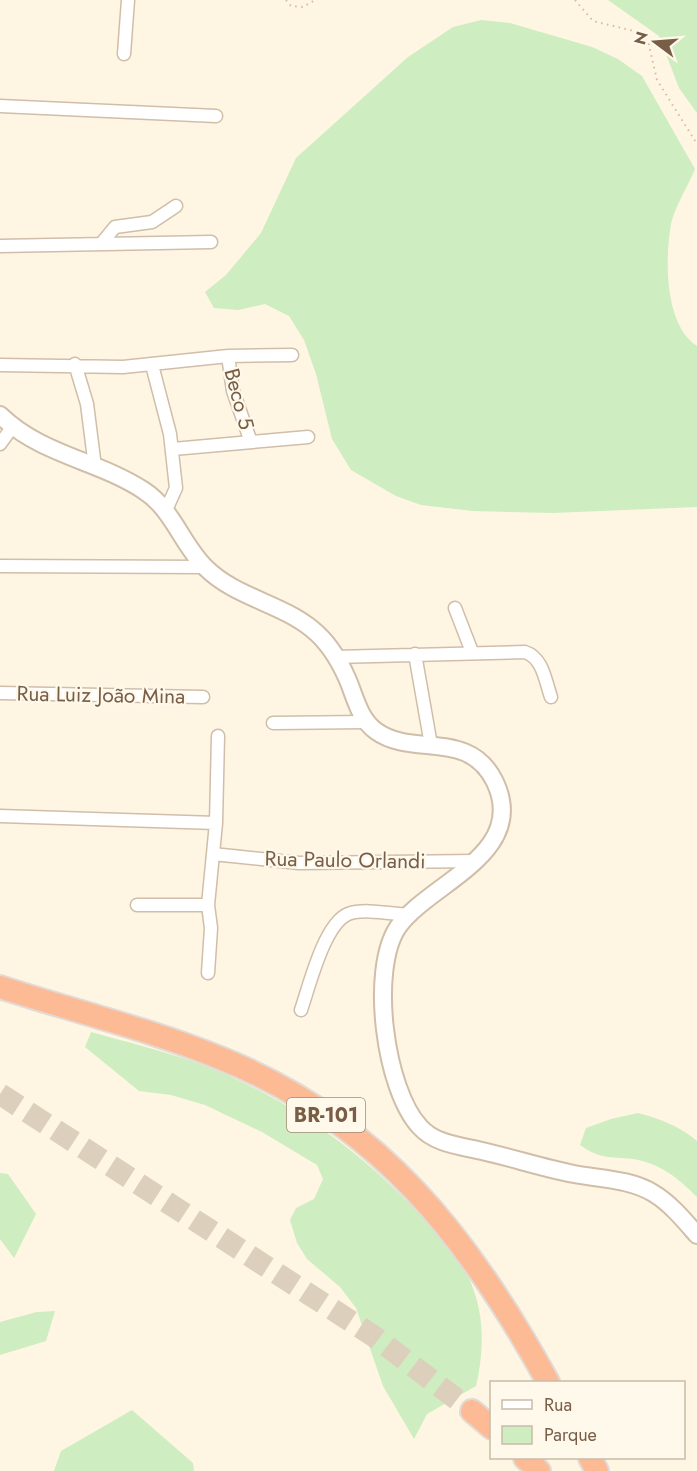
<svg xmlns="http://www.w3.org/2000/svg" width="697" height="1471" font-family="Jost,sans-serif">
  <rect width="100%" height="100%" fill="#fef6e3"/>
  <path fill="#ceedc0" d="M608 0H697V113L679 88 659 36Z
    M481 20 510 23 592 47 618 59 642 76 695 169C688 186 675 206 671 224 665 258 664 325 697 346V507L553 513 473 511 421 505 396 496 351 470 332 439 316 374 304 340 289 316 265 304 238 310 214 308 205 292 226 275 261 233 296 158 408 57 453 27Z
    M91 1032C127 1042 164 1051 200 1064 289 1097 370 1157 432 1228 446 1244 463 1263 471 1283 485 1317 484 1351 476 1386L427 1414 414 1439 383 1386 356 1308 340 1287 307 1259 297 1243 290 1220 296 1208 314 1199 323 1179 317 1165 262 1132 205 1105 171 1095 139 1091 85 1047Z
    M638 1113C660 1119 680 1126 697 1141V1197C679 1179 660 1163 633 1159 609 1156 601 1160 580 1145L586 1128 611 1119Z
    M0 1173 8 1174 36 1214 14 1258 0 1239Z
    M55 1311 46 1341 0 1355V1322L37 1312Z
    M132 1410 193 1463 194 1471H54L61 1451Z"/>
  <g fill="none" stroke-linecap="round" stroke-linejoin="round">
    <path stroke="#dcd0bc" stroke-width="22" stroke-dasharray="22 11" stroke-linecap="butt" d="M0 1094 375 1337 472 1411"/>
    <g stroke="#d0bea9" stroke-width="15">
      <path id="minor" d="M124 54 128 0
        M0 106 216 116
        M101 244 115 227 152 222 176 206
        M0 246 211 242
        M228 356 233 391 251 442
        M75 364 87 404 95 467
        M0 365 123 367 228 356 292 355
        M152 365 170 434 176 488 166 510
        M0 444 13 426
        M173 449 308 437
        M0 566 205 567
        M455 608 472 652
        M415 654 431 745
        M335 657 525 652C543 658 545 680 551 697
        M0 693 203 697
        M273 723 366 722
        M0 816 216 823
        M213 854 299 863 477 861
        M137 905H208
        M208 973 211 928 208 905 216 823 218 736
        M301 1010C309 987 324 924 348 914 364 908 392 914 409 915"/>
    </g>
    <g stroke="#d0bea9" stroke-width="20">
      <path id="tertiary" d="M0 415C41 455 97 460 143 490 173 509 182 545 206 568 235 597 280 603 312 629 327 641 339 660 347 678 355 696 359 719 376 731 413 758 469 728 495 782 529 854 429 883 398 927 369 970 385 1090 420 1127 435 1144 461 1146 482 1151 513 1158 543 1168 574 1174 600 1179 630 1179 653 1193 670 1203 684 1220 697 1235"/>
    </g>
    <g stroke="#e1dbd7" stroke-width="26">
      <path id="motorway" d="M0 987C73 1011 149 1029 220 1058 379 1121 469 1238 548 1382
        M472 1411 492 1428
        M525 1458 539 1471
        M590 1458 597 1471"/>
    </g>
    <path stroke="#daba9b" stroke-width="2" stroke-dasharray="1.5 4.5" stroke-linecap="butt" d="M286 0 291 6 303 7 315 0
      M575 0 593 21 638 32 648 41 657 80 697 144"/>
    <use href="#minor" stroke="#fff" stroke-width="12"/>
    <use href="#tertiary" stroke="#fff" stroke-width="16"/>
    <use href="#motorway" stroke="#fdbb95" stroke-width="22"/>
  </g>
  <g text-anchor="middle" dominant-baseline="central" stroke-width="4.5" stroke-linejoin="round" paint-order="stroke">
    <rect fill="#fff9eb" stroke="#a08c78" stroke-width="1.5" x="287" y="1098" width="78" height="34" rx="4.5"/>
    <g font-size="20" font-weight="bold" fill="#785d47">
      <text x="326" y="1115">BR-101</text>
    </g>
    <g font-size="21" fill="#785d47" stroke="#fff9eb">
      <text transform="translate(239 399) rotate(75)">Beco 5</text>
      <text transform="translate(101 695) rotate(1)">Rua Luiz João Mina</text>
      <text transform="translate(345 860) rotate(1)">Rua Paulo Orlandi</text>
    </g>
  </g>
  <rect x="490" y="1381" width="195" height="78" fill="#fff9eb" stroke="#c9bba9" stroke-width="1.5"/>
  <rect x="502" y="1400" width="30" height="9" fill="#ffffff" stroke="#c9bba9" stroke-width="1.5"/>
  <text x="544" y="1411" font-size="18" fill="#785d47">Rua</text>
  <rect x="502" y="1426" width="30" height="18" fill="#ceedc0" stroke="#c9bba9" stroke-width="1.5"/>
  <text x="544" y="1441" font-size="18" fill="#785d47">Parque</text>
  <g transform="translate(655 42) rotate(286)" stroke="#fff9eb" stroke-width="4.5" paint-order="stroke">
  <path d="M0-4.5L10 22L0 15L-10 22Z" fill="#785d47"/>
  <text y="-9" font-size="16" font-weight="bold" text-anchor="middle" fill="#785d47">N</text>
  </g>
</svg>
